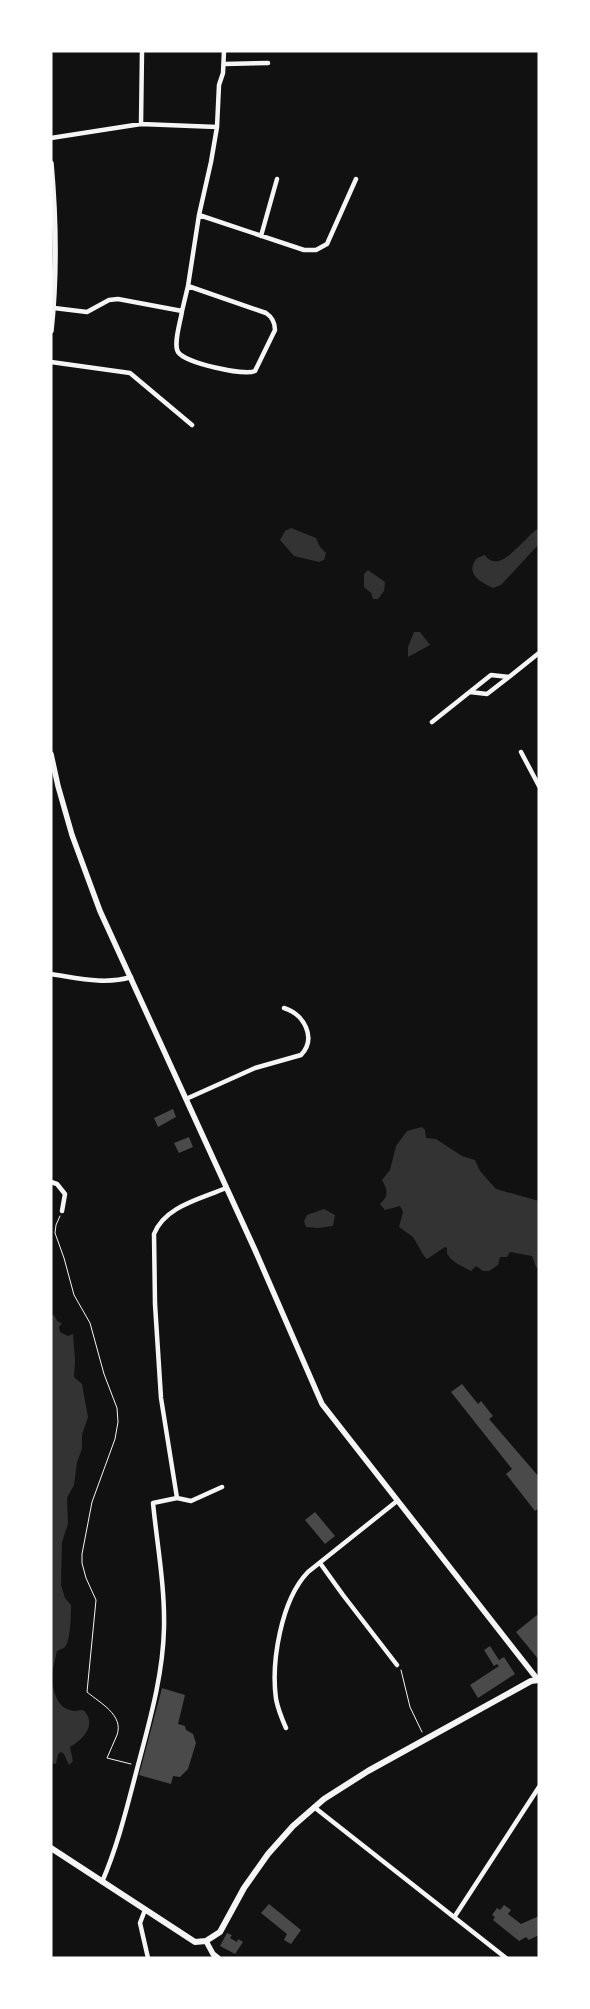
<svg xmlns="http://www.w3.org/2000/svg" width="590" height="2009" font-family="Poppins,sans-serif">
  <rect width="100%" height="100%" fill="#111"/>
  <path fill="#333" d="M291 528 316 538 320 547 326 553 324 560 319 562 294 556 280 540 285 531Z
    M537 529H539V544L501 585 493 588C481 582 464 574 477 558L485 555C499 576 523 539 537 529Z
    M368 570 385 582 384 591 378 599H373L371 593 364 587V574Z
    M414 632H420L430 645 408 657V647Z
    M422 1127 425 1130 426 1138 436 1139 462 1156 475 1160 480 1171 496 1189 539 1201V1269L536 1267 532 1256 510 1252 507 1257H500L498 1265 489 1271H483L476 1266 471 1271C462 1266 451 1262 447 1253V1248L445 1247 427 1259 424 1256 413 1237 399 1227 403 1212 400 1206 385 1210 380 1204C389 1195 388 1191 382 1180L390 1170 396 1146 407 1131Z
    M324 1209 335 1215 333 1226 318 1228 306 1227 304 1221 307 1215Z
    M54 1315 58 1322 62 1323 59 1327 60 1332 68 1336 73 1334 75 1360 74 1377 82 1384 88 1417 82 1435V1449L77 1462 74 1485 67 1498 68 1524 62 1542 61 1585 65 1598 71 1605C71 1613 71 1643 64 1648 61 1649 59 1650 57 1651L51 1677V1316Z
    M51 1678C54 1692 57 1710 75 1711 79 1711 83 1708 86 1713 96 1727 81 1741 70 1747L73 1761 69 1765 64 1754 61 1752 58 1754 56 1764 51 1763Z"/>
  <path fill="#4a4a4a" d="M173 1109 176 1117 158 1127 154 1118Z
    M189 1137 193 1147 179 1153 174 1143Z
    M462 1384 478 1404 481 1401 493 1416 489 1419 539 1477V1508L535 1511 506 1474 512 1469 451 1392Z
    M315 1512 335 1536 325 1544 305 1520Z
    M537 1615 539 1617V1660L516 1632Z
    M490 1646 499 1660 504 1657 515 1674 478 1698 470 1685 499 1666 497 1664 494 1666 484 1650Z
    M162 1688 185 1695 178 1724 185 1726 186 1730 193 1734 196 1743 188 1769 180 1777 173 1776 171 1784 139 1775Z
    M269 1904 301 1930 291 1944 284 1940 287 1934 261 1913Z
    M504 1905 511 1910 508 1914 521 1924 539 1916V1935L529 1940 526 1937 519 1941 493 1920 495 1917 492 1915 497 1908 500 1910Z
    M227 1933 232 1935 230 1938 237 1942 238 1939 243 1942 235 1954 220 1946Z"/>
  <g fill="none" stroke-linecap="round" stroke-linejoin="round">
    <path stroke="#f5f5f5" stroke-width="1" d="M60 1216 56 1225 55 1233 64 1258 74 1295 90 1323 104 1374 117 1408 118 1422 115 1439 92 1502 82 1554V1563L86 1578 96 1600 87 1692C100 1703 124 1715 117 1735 114 1743 110 1750 107 1758L131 1764
      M401 1670 410 1707 422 1732"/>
    <path stroke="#f5f5f5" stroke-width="4.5" d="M224 64 268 63
      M141 124 142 51
      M217 127 219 85 223 73 224 51
      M51 138 141 124 217 127 211 162 199 215 188 286 182 311 118 299 109 300 87 312 54 308
      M199 215 304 250H316L327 244 356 179
      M261 236 277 179
      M182 311C181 320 173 344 178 352 185 363 244 376 255 371L275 330C275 322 272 317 266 313L188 286
      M51 362 130 373 192 425
      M470 692 487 694 509 677
      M432 722 491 675 509 677 539 653
      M521 752 539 786
      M51 974C78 978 105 985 131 977
      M186 1099 255 1068 301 1055C317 1038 304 1014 284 1008
      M51 1182 57 1184 65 1194 62 1211
      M177 1498 191 1501 222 1487
      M320 1563 343 1595 397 1665
      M286 1728C282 1719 278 1709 276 1699 271 1662 281 1600 308 1572L397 1501
      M314 1807 506 1958
      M102 1882C118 1845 127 1807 137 1769 149 1723 163 1676 164 1628 165 1586 157 1544 153 1503L177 1498 161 1398 155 1304 154 1234C165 1206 201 1199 226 1188
      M145 1910 140 1923 148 1958
      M455 1916 539 1787"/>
    <path stroke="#f5f5f5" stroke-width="5.5" d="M51 163C56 219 57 275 51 331
      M51 754 58 786 72 835 100 911 255 1250 322 1404 538 1680
      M206 1941 213 1954 218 1958"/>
    <path stroke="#f5f5f5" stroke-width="6" d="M51 1848 195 1942 206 1941 220 1932 244 1888 268 1854 293 1826 324 1799 368 1771 531 1681 539 1680"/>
  </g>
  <rect width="590" height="2009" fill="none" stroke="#ffffff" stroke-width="105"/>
</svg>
